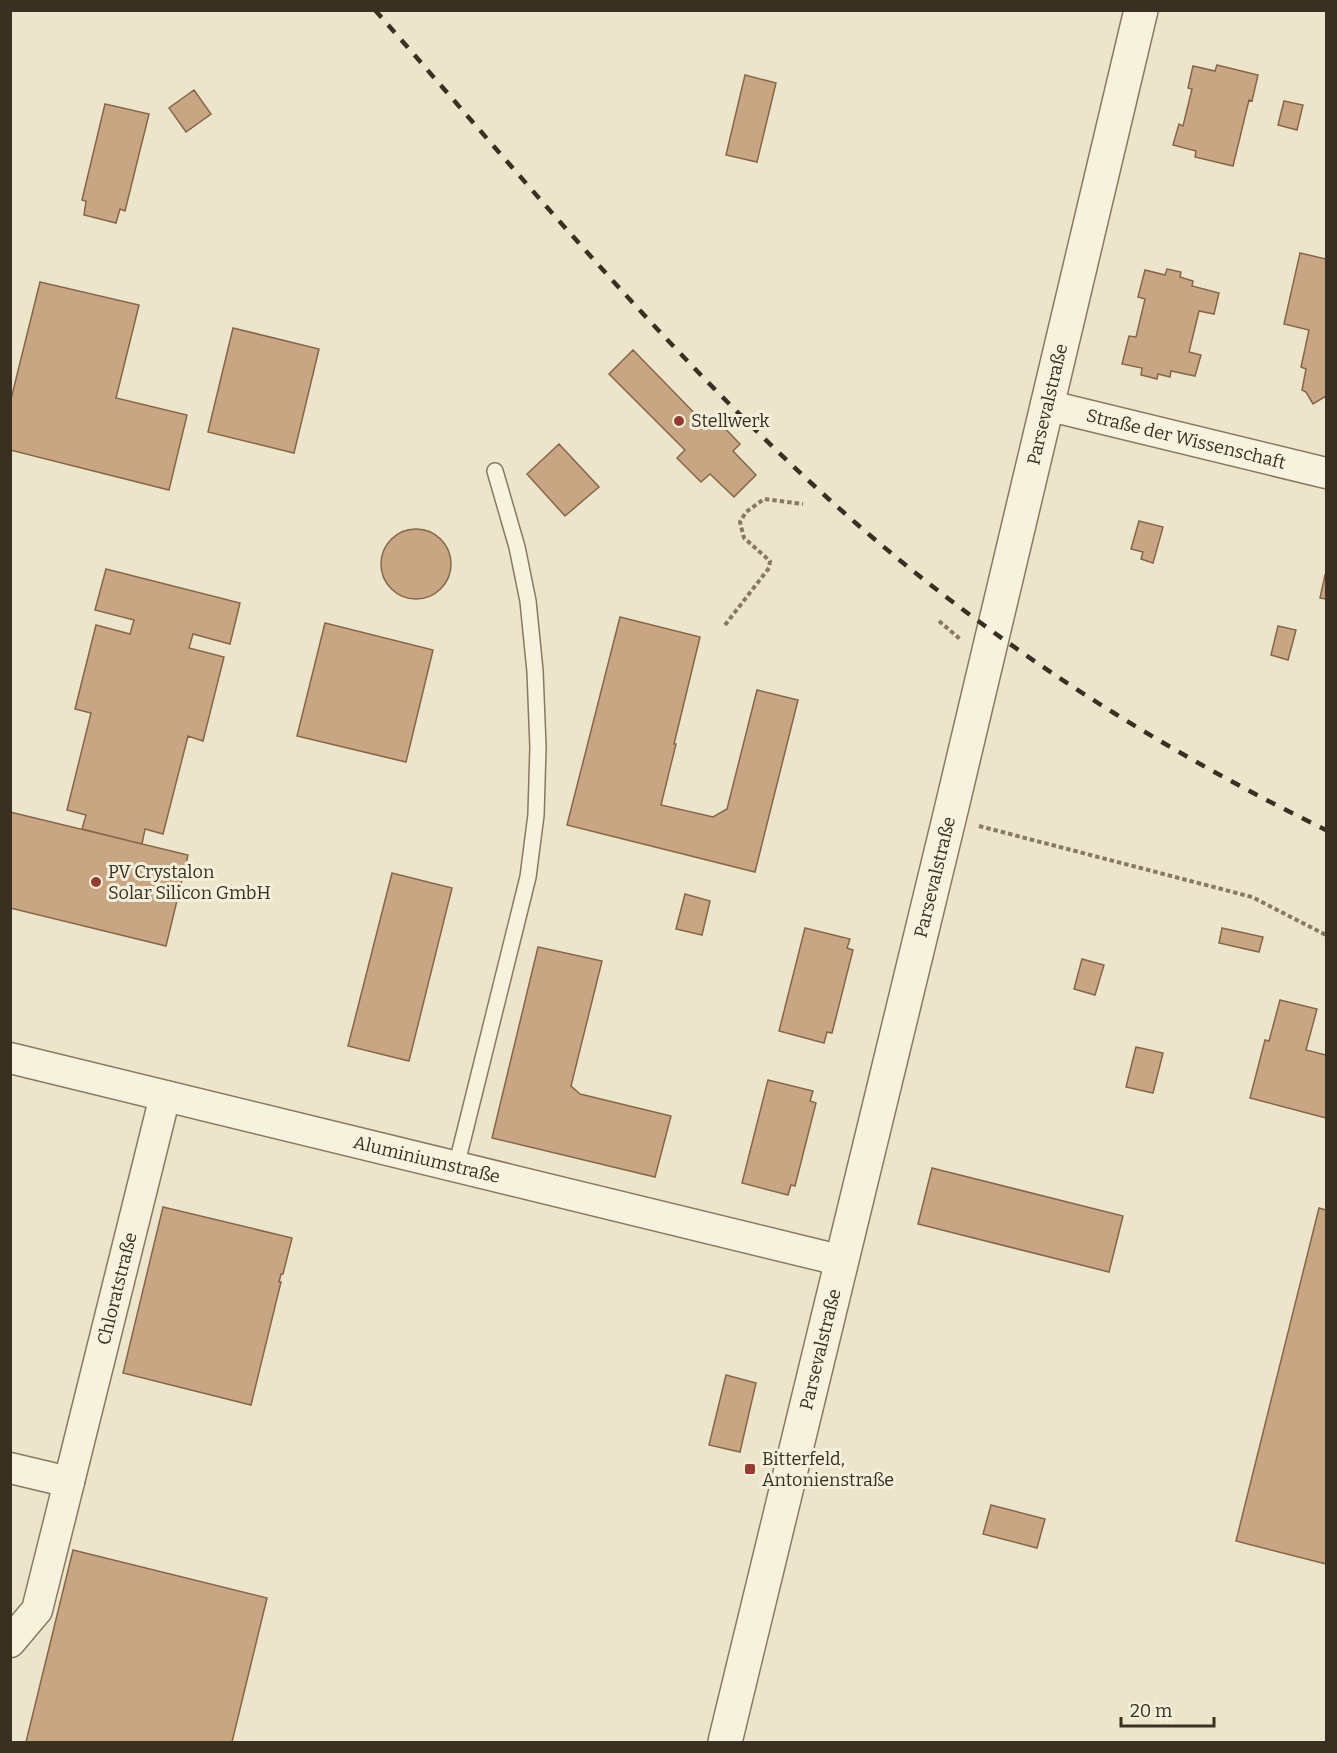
<svg xmlns="http://www.w3.org/2000/svg" width="1337" height="1753" font-family="Bitter,serif">
  <rect width="100%" height="100%" fill="#ece5cb"/>
  <path fill="#c8a684" stroke="#866647" stroke-width="1.5" d="M1217 65 1258 75 1252 101 1249 100 1233 166 1195 157 1196 151 1173 145 1179 124 1183 126 1192 89 1188 88 1193 66 1215 71Z
    M745 75 776 83 757 162 726 155Z
    M194 90 211 114 186 132 169 108Z
    M1284 101 1303 105 1297 130 1278 125Z
    M105 104 149 114 125 211 120 209 116 223 84 215 86 201 82 200Z
    M1300 253 1326 259V396L1313 404 1306 392 1302 390 1306 369 1301 367 1309 330 1284 324Z
    M1167 269 1181 272 1180 277 1193 281 1192 286 1219 293 1214 314 1199 311 1189 352 1201 355 1195 376 1171 371 1170 377 1158 374 1157 379 1141 375 1142 368 1122 364 1129 336 1136 337 1145 299 1138 297 1145 270 1165 275Z
    M40 282 139 305 116 398 187 415 169 490 10 450V403Z
    M233 328 319 349 294 453 208 432Z
    M633 350 706 425 714 417 740 444 733 451 756 475 734 497 710 474 701 482 677 458 685 450 609 374Z
    M559 444 599 487 565 516 527 474Z
    M1139 521 1163 527 1153 563 1141 559 1143 552 1131 549Z
    M381 564a35 35 0 1 1 70 0a35 35 0 1 1-70 0Z
    M106 569 240 603 230 644 193 634 189 648 224 657 203 741 188 736 163 834 145 829 142 844 82 829 86 815 67 810 91 713 75 709 96 625 130 634 134 620 95 610Z
    M1325 575 1326 576V599L1320 598Z
    M620 617 700 637 674 744H676L661 805 713 817 727 809 757 690 798 700 755 872 567 825Z
    M325 623 433 650 406 762 297 736Z
    M1278 626 1296 630 1288 660 1271 655Z
    M10 812 188 855 166 946 10 908Z
    M392 873 452 888 409 1061 348 1046Z
    M685 894 710 901 702 935 676 929Z
    M805 928 850 939 847 948 853 950 832 1033 827 1032 824 1043 779 1031Z
    M1222 928 1263 937 1259 952 1219 943Z
    M538 947 602 961 571 1086 580 1094 671 1116 655 1177 492 1138Z
    M1082 959 1104 965 1095 995 1074 989Z
    M1280 1000 1317 1009 1306 1050 1326 1055V1118L1250 1098 1265 1040 1269 1041Z
    M1136 1047 1163 1053 1153 1093 1126 1087Z
    M768 1080 813 1091 810 1101 816 1103 795 1186 791 1185 788 1195 742 1183Z
    M932 1168 1123 1216 1109 1272 918 1224Z
    M163 1207 292 1238 283 1274H281L279 1282H281L251 1405 123 1373Z
    M1319 1208 1326 1210V1564L1236 1541Z
    M726 1375 756 1383 740 1452 709 1445Z
    M991 1505 1045 1519 1037 1548 983 1534Z
    M73 1550 267 1598 232 1742H26Z"/>
  <g fill="none" stroke-linecap="round" stroke-linejoin="round">
    <g stroke="#887960" stroke-width="18">
      <path id="service" d="M456 1167 528 877 536 815 538 747 535 671 528 601 517 547 495 471"/>
    </g>
    <g stroke="#887960" stroke-width="33">
      <g id="minor">
        <path id="s1" d="M1046 405 1326 473"/>
        <path id="s2" d="M10 1058 843 1261"/>
        <path id="s3" d="M10 1468 69 1482 165 1096"/>
        <path d="M10 1642 37 1610 69 1482"/>
      </g>
    </g>
    <g stroke="#887960" stroke-width="36">
      <g id="tertiary">
        <path id="s4" d="M725 1742 949 819 1141 10"/>
      </g>
    </g>
    <path stroke="#887960" stroke-width="4" stroke-dasharray="4.5 3" stroke-linecap="butt" d="M939 621 960 639
      M725 625 769 568 770 561 744 538 740 522 746 512 764 499 803 504
      M979 826 1252 897 1326 935"/>
    <use href="#service" stroke="#f7f2de" stroke-width="15"/>
    <use href="#minor" stroke="#f7f2de" stroke-width="30"/>
    <use href="#tertiary" stroke="#f7f2de" stroke-width="33"/>
    <path stroke="#3a3022" stroke-width="4.5" stroke-dasharray="10 10" stroke-linecap="butt" d="M375 10C530 186 681 371 858 525 1000 648 1158 748 1326 830"/>
  </g>
  <g fill="#933c34" stroke="#f4efda" stroke-width="2">
    <circle cx="679" cy="421" r="6"/>
    <circle cx="96" cy="882" r="6"/>
    <rect x="744" y="1463" width="12" height="12" rx="3"/>
  </g>
  <g text-anchor="middle" dominant-baseline="central" stroke-width="6" stroke-linejoin="round" paint-order="stroke">
    <g font-size="18" fill="#3a3022" stroke="#f4efda">
      <text stroke="none"><textPath href="#s4" startOffset="1376">Parsevalstraße</textPath></text>
      <text stroke="none"><textPath href="#s1" startOffset="144">Straße der Wissenschaft</textPath></text>
      <text stroke="none"><textPath href="#s4" startOffset="890">Parsevalstraße</textPath></text>
      <text stroke="none"><textPath href="#s2" startOffset="429">Aluminiumstraße</textPath></text>
      <text stroke="none"><textPath href="#s3" startOffset="260">Chloratstraße</textPath></text>
      <text stroke="none"><textPath href="#s4" startOffset="404">Parsevalstraße</textPath></text>
    </g>
    <g font-size="18" fill="#3a3022" stroke="#f4efda" text-anchor="start">
      <text x="691" y="421">Stellwerk</text>
      <text x="108" y="872">PV Crystalon<tspan x="108" dy="21">Solar Silicon GmbH</tspan></text>
      <text x="762" y="1459">Bitterfeld,<tspan x="762" dy="21">Antonienstraße</tspan></text>
    </g>
  </g>
  <rect width="1337" height="1753" fill="none" stroke="#3a3022" stroke-width="24"/>
  <path d="M1121 1717v9h93v-9" fill="none" stroke="#3a3022" stroke-width="3"/>
  <text x="1130" y="1717" font-size="18" fill="#3a3022" stroke="#f4efda" stroke-width="4.5" paint-order="stroke">20 m</text>
</svg>
